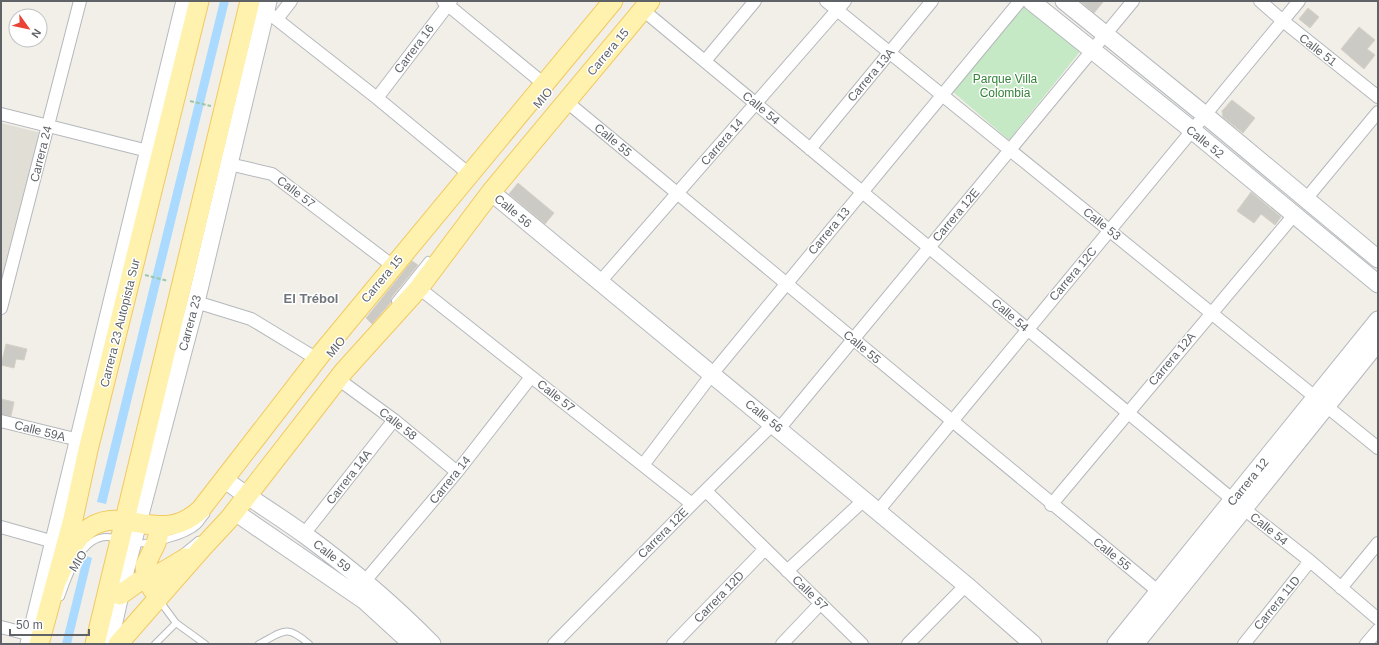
<svg xmlns="http://www.w3.org/2000/svg" width="1379" height="645" font-family="Helvetica,sans-serif">
  <rect width="100%" height="100%" fill="#f1efe8"/>
  <path fill="#e1ded6" d="M1 123 41 133 1 283Z"/>
  <path fill="#c5e8c5" d="M1026 3 1082 49 1009 140 952 91Z"/>
  <path fill="#aadaff" d="M220 1H229L106 504 97 502Z
    M84 555 92 558 71 644H62Z"/>
  <path fill="#cccac5" stroke="#d6d1c6" d="M1080 1H1104L1094 13Z
    M1308 8 1319 17 1310 28 1299 19Z
    M1359 27 1375 40 1367 49 1375 55 1364 69 1341 49Z
    M1232 100 1255 118 1243 133 1223 117 1222 111Z
    M518 183 554 213 545 224 509 194Z
    M1251 192 1281 217 1275 225 1261 214 1254 223 1237 211Z
    M412 261 418 265 391 298V302L372 324 366 318Z
    M6 344 27 349 24 360 16 359 14 368 1 365Z
    M1 399 14 402 11 416 1 414Z"/>
  <g fill="none" stroke-linecap="round" stroke-linejoin="round">
    <g stroke="#b5b8bc" stroke-width="8">
      <path id="lane" d="M395 301 428 260
        M134 543C151 545 185 537 198 525 201 522 203 518 206 515
        M182 553 198 540
        M61 597C68 577 81 536 108 537 111 537 115 539 117 540
        M159 600 176 623 205 644
        M155 644 176 623
        M259 644C284 631 286 624 309 644"/>
    </g>
    <g stroke="#b5b8bc" stroke-width="14">
      <path id="street" d="M443 1 544 84
        M826 1 1378 448
        M1260 1 1283 21 1378 97
        M643 10 1244 509 1310 561 1378 619
        M266 11 377 98 469 174
        M277 19 291 1
        M705 61 755 1
        M377 98 451 1
        M567 102 1159 592
        M1 114 148 151
        M810 149 932 1
        M229 164 272 174 393 266
        M1306 199 1378 112
        M599 283 845 1
        M419 288 692 504
        M196 302 251 319 317 359
        M1 308 80 1
        M338 379 394 420 457 472
        M1 421 79 440
        M779 429 1133 1
        M643 465 712 374 1020 1
        M706 491 862 644
        M1051 505 1294 215
        M878 511 1299 1
        M1 527 54 542
        M304 534 394 420
        M787 571 864 500
        M365 581 457 472 531 377
        M1341 588 1378 543
        M1 627 32 635
        M554 644 692 504 773 424
        M673 644 765 549
        M782 644 821 603
        M908 644 966 585
        M1244 644 1310 561
        M1366 644 1378 630"/>
    </g>
    <g stroke="#b6babf" stroke-width="19">
      <path id="secondary" d="M1031 1 1192 130 1378 284
        M1064 1 1205 115 1378 259
        M491 192 864 500 966 585 1033 644
        M224 479C250 499 278 515 305 535 350 568 393 604 432 644
        M235 512 365 601 412 644
        M29 644 185 1
        M109 644 126 568 196 302 268 1
        M1116 644 1378 320
        M1135 644 1378 342"/>
    </g>
    <g stroke="#f2c960" stroke-width="21">
      <path id="primary" d="M56 582C64 566 70 546 83 533 120 498 159 550 201 509L321 354 613 1
        M153 590 147 580 145 566 156 543 160 530 166 526
        M120 595 138 582 147 580 166 570 186 558
        M39 644 73 519 88 450 199 1
        M95 644 250 1
        M118 644 202 548 229 519 344 371 419 288 491 192 650 1"/>
    </g>
    <path stroke="#9cc7a9" stroke-width="2" stroke-dasharray="4 2" stroke-linecap="butt" d="M190 101 211 106
      M145 275 168 281"/>
    <use href="#lane" stroke="#fff" stroke-width="6"/>
    <use href="#street" stroke="#fff" stroke-width="12"/>
    <use href="#secondary" stroke="#fff" stroke-width="17"/>
    <use href="#primary" stroke="#fff2af" stroke-width="19"/>
  </g>
  <g text-anchor="middle" dominant-baseline="central" stroke-width="3" stroke-linejoin="round" paint-order="stroke">
    <g font-size="12" fill="#5f6368" stroke="#fff">
      <text transform="translate(414 49) rotate(-53)">Carrera 16</text>
      <text transform="translate(1318 50) rotate(38)">Calle 51</text>
      <text transform="translate(608 52) rotate(-50)">Carrera 15</text>
      <text transform="translate(871 75) rotate(-50)">Carrera 13A</text>
      <text transform="translate(543 98) rotate(-50)">MIO</text>
      <text transform="translate(761 108) rotate(40)">Calle 54</text>
      <text transform="translate(613 140) rotate(40)">Calle 55</text>
      <text transform="translate(722 142) rotate(-49)">Carrera 14</text>
      <text transform="translate(1205 142) rotate(39)">Calle 52</text>
      <text transform="translate(41 154) rotate(-76)">Carrera 24</text>
      <text transform="translate(296 192) rotate(37)">Calle 57</text>
      <text transform="translate(513 211) rotate(40)">Calle 56</text>
      <text transform="translate(956 215) rotate(-50)">Carrera 12E</text>
      <text transform="translate(1102 224) rotate(39)">Calle 53</text>
      <text transform="translate(829 231) rotate(-50)">Carrera 13</text>
      <text transform="translate(1073 274) rotate(-50)">Carrera 12C</text>
      <text transform="translate(382 279) rotate(-50)">Carrera 15</text>
      <text transform="translate(1010 315) rotate(40)">Calle 54</text>
      <text transform="translate(120 323) rotate(-76)">Carrera 23 Autopista Sur</text>
      <text transform="translate(190 323) rotate(-75)">Carrera 23</text>
      <text transform="translate(336 347) rotate(-51)">MIO</text>
      <text transform="translate(862 347) rotate(40)">Calle 55</text>
      <text transform="translate(1172 359) rotate(-50)">Carrera 12A</text>
      <text transform="translate(556 396) rotate(38)">Calle 57</text>
      <text transform="translate(764 416) rotate(39)">Calle 56</text>
      <text transform="translate(398 424) rotate(38)">Calle 58</text>
      <text transform="translate(40 431) rotate(14)">Calle 59A</text>
      <text transform="translate(349 477) rotate(-52)">Carrera 14A</text>
      <text transform="translate(450 480) rotate(-51)">Carrera 14</text>
      <text transform="translate(1248 482) rotate(-51)">Carrera 12</text>
      <text transform="translate(1269 529) rotate(39)">Calle 54</text>
      <text transform="translate(663 533) rotate(-45)">Carrera 12E</text>
      <text transform="translate(1112 554) rotate(39)">Calle 55</text>
      <text transform="translate(332 556) rotate(38)">Calle 59</text>
      <text transform="translate(78 561) rotate(-58)">MIO</text>
      <text transform="translate(810 593) rotate(44)">Calle 57</text>
      <text transform="translate(719 597) rotate(-46)">Carrera 12D</text>
      <text transform="translate(1277 603) rotate(-51)">Carrera 11D</text>
    </g>
    <g font-size="12" fill="#348238" stroke="#fff">
      <text x="1005" y="79">Parque Villa<tspan x="1005" dy="14">Colombia</tspan></text>
    </g>
    <g font-size="13" font-weight="bold" fill="#70757a" stroke="#fff">
      <text x="311" y="298">El Trébol</text>
    </g>
  </g>
  <rect width="1379" height="645" fill="none" stroke="#5f6368" stroke-width="4"/>
  <g transform="translate(28 28) rotate(123)"><circle r="19" fill="#ffffff" stroke="#bfc1c3"/>
  <path d="M0-3L7 15L0 10L-7 15Z" fill="#ea4335"/>
  <text y="-6" font-size="11" font-weight="bold" text-anchor="middle" fill="#5f6368">N</text>
  </g>
  <path d="M10 629v6h79v-6" fill="none" stroke="#5f6368" stroke-width="2"/>
  <text x="16" y="629" font-size="12" fill="#5f6368" stroke="#ffffff" stroke-width="3" paint-order="stroke">50 m</text>
</svg>
